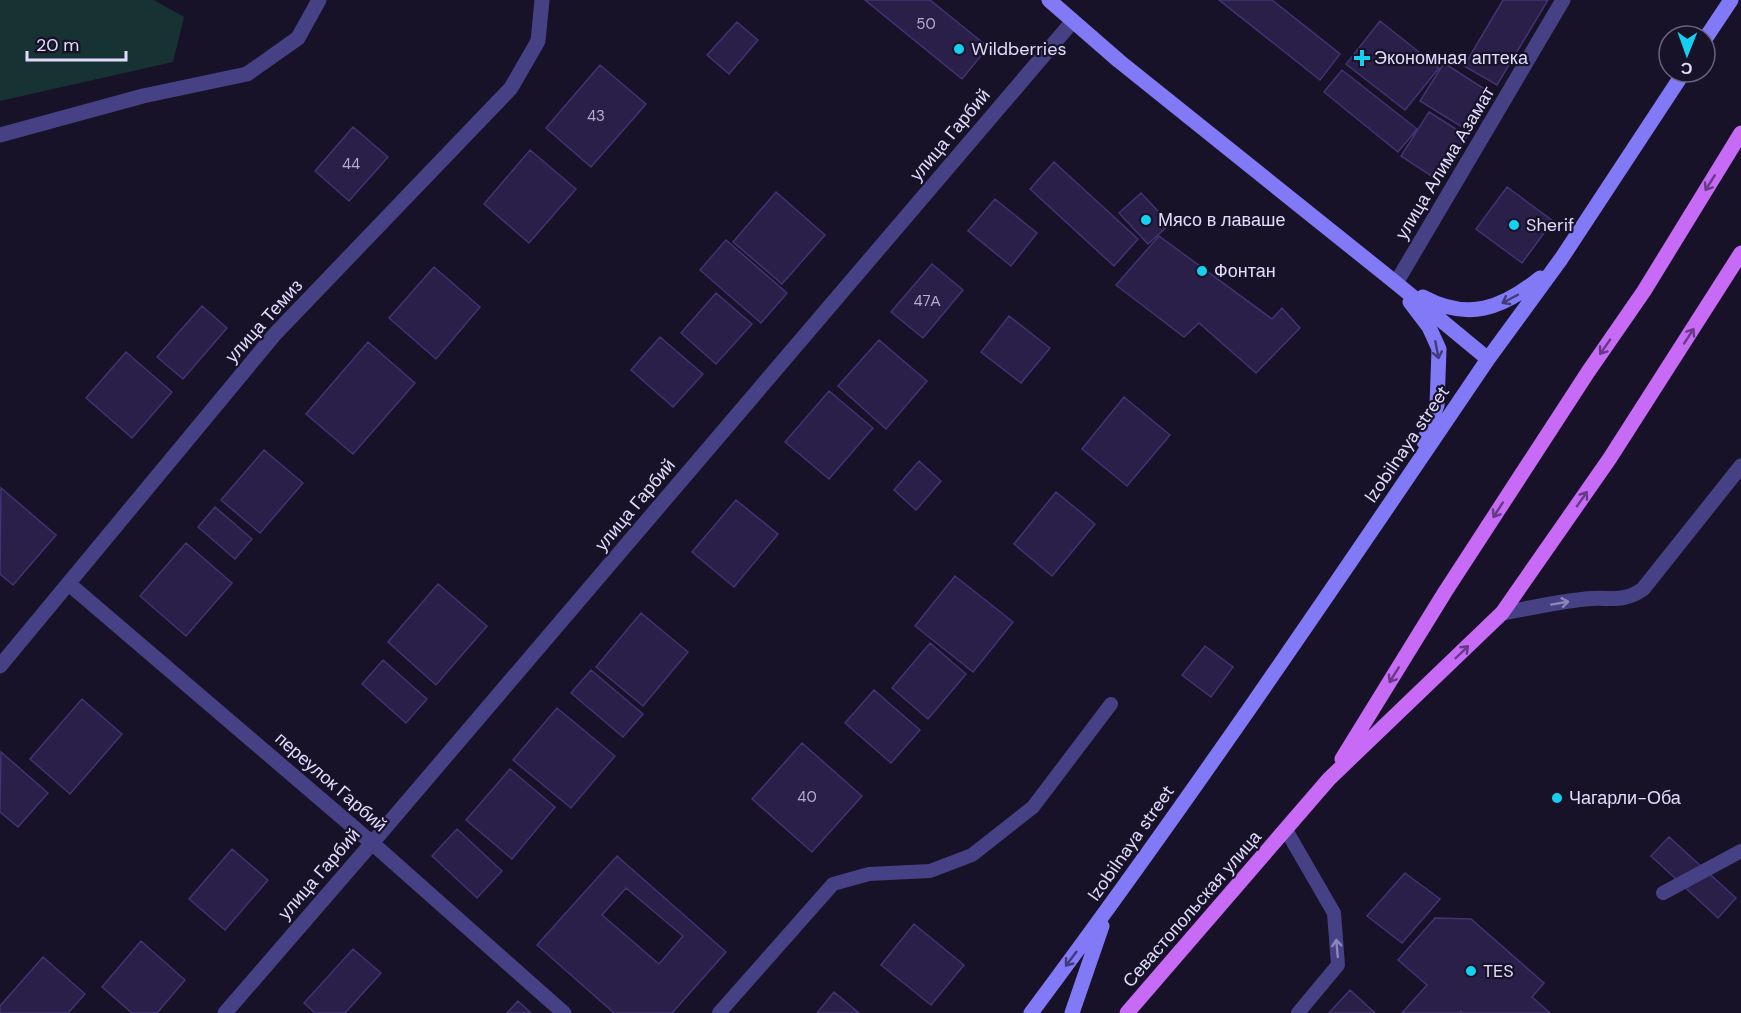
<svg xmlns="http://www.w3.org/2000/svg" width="1741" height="1013" font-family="'DM Sans',sans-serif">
  <rect width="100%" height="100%" fill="#171228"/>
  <path fill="#163232" d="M0 0H154L184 17 173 62 0 101Z"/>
  <path fill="#291f48" stroke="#423373" stroke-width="1.5" fill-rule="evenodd" d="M865 0H930L988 47 962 79Z
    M1219 0H1272L1340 54 1320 80Z
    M1503 0H1548L1497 85 1464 66Z
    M1380 21 1439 68 1405 110 1346 64Z
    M737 22 758 40 729 74 707 55Z
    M1444 63 1486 90 1462 127 1420 101Z
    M600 65 646 104 591 167 546 128Z
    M1342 70 1417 129 1398 152 1324 92Z
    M1429 112 1467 136 1439 181 1401 156Z
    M353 127 388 157 349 201 315 171Z
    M530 150 576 189 529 243 484 204Z
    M1054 162 1138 239 1114 266 1030 189Z
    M1507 187 1553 221 1522 263 1476 229Z
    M776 192 825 235 782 284 733 242Z
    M1141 193 1170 224 1148 244 1119 213Z
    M995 199 1037 233 1011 266 968 231Z
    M1159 236 1272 319 1282 308 1300 328 1256 373 1199 323 1184 337 1116 285Z
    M726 240 787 293 761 323 700 270Z
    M932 264 963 290 923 338 891 312Z
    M434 267 480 307 436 359 389 318Z
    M716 293 752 324 716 364 681 333Z
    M202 306 227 328 183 379 157 357Z
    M1009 316 1050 348 1021 383 981 352Z
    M660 337 703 374 673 407 631 370Z
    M879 340 927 381 886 429 838 386Z
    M368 342 415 383 353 454 306 414Z
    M126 352 172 392 132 438 86 398Z
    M829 391 873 428 829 479 785 442Z
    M1124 397 1170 435 1127 486 1082 449Z
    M264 450 303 483 260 533 221 500Z
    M919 461 941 481 916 510 894 490Z
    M1 488 56 535 13 585 0 574Z
    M1056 492 1095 524 1052 576 1014 544Z
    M736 500 778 534 734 587 692 552Z
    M215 507 252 539 235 559 198 527Z
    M186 543 232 583 186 636 140 596Z
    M955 576 1013 622 973 672 915 626Z
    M438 584 487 626 436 685 388 642Z
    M641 613 688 652 643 706 596 667Z
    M930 643 966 674 928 719 892 688Z
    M1205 646 1233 667 1211 697 1182 675Z
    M383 660 427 699 406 723 362 684Z
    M591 670 643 714 623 737 571 693Z
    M874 690 920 730 891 763 845 723Z
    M82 699 122 734 70 794 30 759Z
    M557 708 615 756 571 808 513 760Z
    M802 743 862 796 812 852 752 799Z
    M1 752 48 793 18 827 0 812Z
    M510 769 555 807 512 859 466 820Z
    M457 829 502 871 477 898 432 856Z
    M1669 837 1736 898 1718 918 1651 856Z
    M232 849 268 880 225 930 189 899Z
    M617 856 726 952 672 1013H614L537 945ZM626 888 683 936 659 964 602 915Z
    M1405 873 1440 899 1402 943 1367 916Z
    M1435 918 1471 919 1544 983 1532 997 1550 1013H1463L1461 1011 1459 1013H1402L1427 985 1398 960Z
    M914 924 964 965 931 1005 881 965Z
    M141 941 185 980 157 1013H132L102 987Z
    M353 949 381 973 345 1013H315L304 1003Z
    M43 957 85 994 68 1013H0V1006Z
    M1350 990 1375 1013H1329Z
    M834 992 859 1013H817Z
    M518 1001 531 1013H507Z"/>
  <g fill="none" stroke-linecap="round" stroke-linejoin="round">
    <path stroke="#464084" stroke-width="14" d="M1286 830 1334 913 1338 965 1298 1013
      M1663 893 1741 851
      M719 1013 833 884 869 874 930 871 972 855 1033 807 1111 704"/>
    <path stroke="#464084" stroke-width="15" d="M0 135 143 96 247 74 298 38 319 0
      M1396 283 1563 0
      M69 584 372 843 564 1013
      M1502 613C1530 608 1557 602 1585 599 1608 596 1622 604 1643 589L1741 466
      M0 666 275 334 511 88 538 41 542 0
      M225 1013 372 843 1073 21"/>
    <path stroke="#8179f6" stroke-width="15" d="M1705 39 1731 0
      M1423 297C1468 321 1502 309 1540 278
      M1410 302 1429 327 1439 349 1437 405 1424 442
      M1488 359 1561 259 1684 72
      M1031 1013C1190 800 1339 579 1488 359L1396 283 1119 61 1049 0
      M1072 1013 1102 926"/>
    <path stroke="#c76af5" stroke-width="15" d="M1342 759 1445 592 1588 372 1644 291 1741 133
      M1127 1013 1329 779 1502 613 1610 458 1741 253"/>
  </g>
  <defs><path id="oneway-shaft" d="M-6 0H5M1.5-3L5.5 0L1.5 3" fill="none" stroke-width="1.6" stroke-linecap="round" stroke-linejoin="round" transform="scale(1.5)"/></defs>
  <g stroke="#663a84">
    <use href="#oneway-shaft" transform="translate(1710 183) rotate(122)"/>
    <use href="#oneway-shaft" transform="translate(1689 336) rotate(-57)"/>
    <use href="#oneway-shaft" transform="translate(1605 347) rotate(125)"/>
    <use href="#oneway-shaft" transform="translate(1582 499) rotate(-55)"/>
    <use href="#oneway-shaft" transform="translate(1498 510) rotate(123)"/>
    <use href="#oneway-shaft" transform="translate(1462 652) rotate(-44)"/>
    <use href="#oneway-shaft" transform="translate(1394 675) rotate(122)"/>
  </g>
  <g stroke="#413b7a">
    <use href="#oneway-shaft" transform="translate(1510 299) rotate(152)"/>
    <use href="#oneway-shaft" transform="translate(1437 350) rotate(79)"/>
    <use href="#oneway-shaft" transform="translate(1071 959) rotate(127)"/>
  </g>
  <g stroke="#8c86ba">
    <use href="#oneway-shaft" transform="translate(1560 603) rotate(-10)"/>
    <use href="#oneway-shaft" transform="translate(1337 948) rotate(-95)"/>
  </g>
  <g fill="#15d1f0" stroke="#171228" stroke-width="2">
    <circle cx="959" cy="49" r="6"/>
    <path d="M1359 49h6v6h6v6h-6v6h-6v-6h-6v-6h6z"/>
    <circle cx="1146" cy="220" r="6"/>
    <circle cx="1514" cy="225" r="6"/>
    <circle cx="1202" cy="271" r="6"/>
    <circle cx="1557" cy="798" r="6"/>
    <circle cx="1471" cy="971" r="6"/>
  </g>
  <g text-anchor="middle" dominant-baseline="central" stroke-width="4.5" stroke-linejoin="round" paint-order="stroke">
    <g font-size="15" fill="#b3add0">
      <text x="926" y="24">50</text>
      <text x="596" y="116">43</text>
      <text x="351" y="164">44</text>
      <text x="927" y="301">47А</text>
      <text x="807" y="797">40</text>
    </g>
    <g font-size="18" fill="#e1dcfd" stroke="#171228" text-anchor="start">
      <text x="971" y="49">Wildberries</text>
      <text x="1374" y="58">Экономная аптека</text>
      <text x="1158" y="220">Мясо в лаваше</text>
      <text x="1526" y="225">Sherif</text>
      <text x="1214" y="271">Фонтан</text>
      <text x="1569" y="798">Чагарли-Оба</text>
      <text x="1483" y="971">TES</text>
    </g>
    <g font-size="18" fill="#e1dcfd" stroke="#171228">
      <text transform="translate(950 135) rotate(-50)">улица Гарбий</text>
      <text transform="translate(1445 163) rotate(-59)">улица Алима Азамат</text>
      <text transform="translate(264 321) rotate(-48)">улица Темиз</text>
      <text transform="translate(1407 444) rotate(-56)">Izobilnaya street</text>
      <text transform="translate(635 505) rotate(-50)">улица Гарбий</text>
      <text transform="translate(331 782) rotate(41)">переулок Гарбий</text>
      <text transform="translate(1131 843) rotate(-55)">Izobilnaya street</text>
      <text transform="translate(319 874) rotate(-49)">улица Гарбий</text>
      <text transform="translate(1192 909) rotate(-49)">Севастопольская улица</text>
    </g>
  </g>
  <g transform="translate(1687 54) rotate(181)"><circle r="28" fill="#171228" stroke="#68637d" stroke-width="1.5"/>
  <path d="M0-4.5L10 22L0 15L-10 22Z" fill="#15d1f0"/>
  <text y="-9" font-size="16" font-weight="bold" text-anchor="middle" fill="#e1dcfd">С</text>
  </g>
  <path d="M27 51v9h99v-9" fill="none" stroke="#e1dcfd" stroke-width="3"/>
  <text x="36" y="51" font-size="18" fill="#e1dcfd" stroke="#171228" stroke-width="4.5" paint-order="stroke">20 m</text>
</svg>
